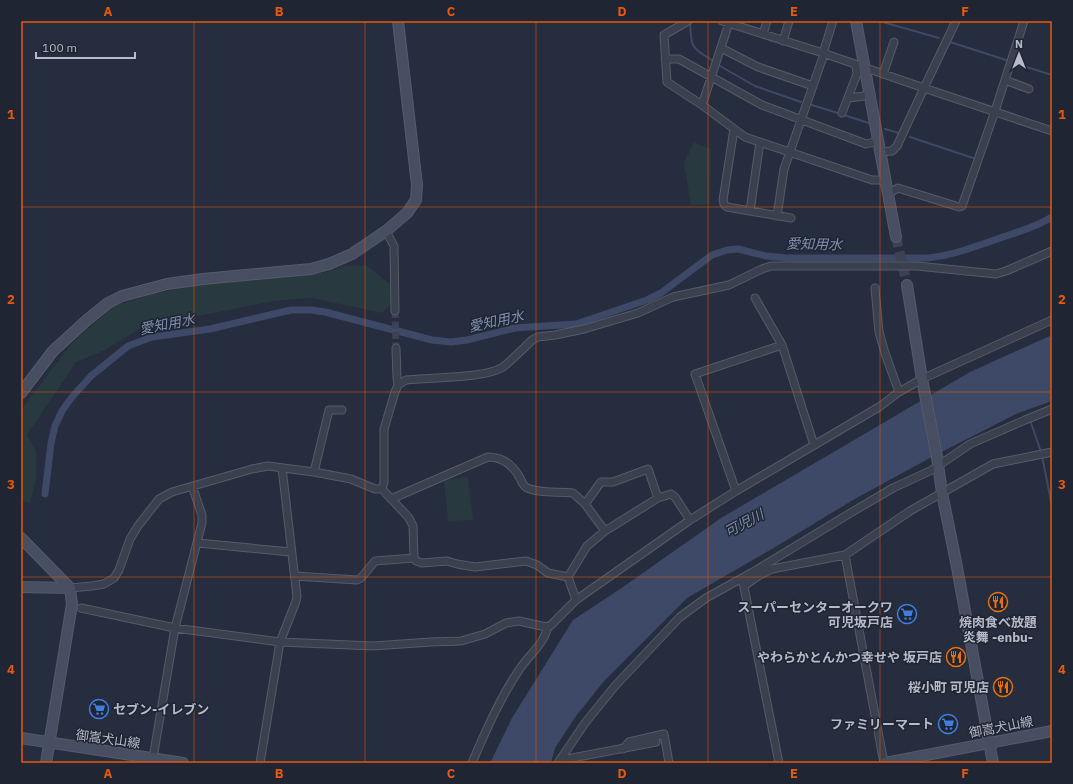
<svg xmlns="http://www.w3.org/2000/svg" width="1073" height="784" font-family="'IBM Plex Sans','Noto Sans JP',sans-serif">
  <rect width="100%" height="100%" fill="#262d3e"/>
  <path fill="#28393f" d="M694 142 711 149 710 204 691 206 684 163Z
    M366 265 391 285 392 302 382 313 312 298 274 301 174 321 151 322 103 351 76 362 27 435 36 451V479L30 503 21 500V410L72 343 114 306 152 294 210 283 321 273 347 266Z
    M468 477 473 520 448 521 444 480Z"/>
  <path fill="#3d4966" d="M1052 335V401L1018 413 928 459 853 500 777 546 687 598 605 680 576 716 555 748 551 763H490L512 718 573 620 623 587 721 518 970 372Z"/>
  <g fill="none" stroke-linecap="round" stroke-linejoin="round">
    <path stroke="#3d4966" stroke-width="2" d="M690 21C691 49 691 46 713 61
      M879 21 939 38
      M950 42 1006 60
      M1017 64 1052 75
      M720 66 755 86 801 102
      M809 104 869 123
      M885 129 899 133
      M910 137 976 159
      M1030 420 1041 452
      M1042 456 1052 506"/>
    <path stroke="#3d4966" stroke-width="7" d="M45 494 51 443 55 426 62 411 72 397 91 376 128 346 152 337 210 329 291 310H311L325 312 432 340 451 342 467 340 515 328 576 324 647 300 661 293 712 255 727 250 738 249 766 256 787 258H928C955 255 980 245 1006 236 1021 231 1038 226 1052 217"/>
    <path stroke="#3c4253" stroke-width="7" stroke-dasharray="7 3.5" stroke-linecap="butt" d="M395 311 396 348"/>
    <path stroke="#3c4253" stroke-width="10" stroke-dasharray="10 5" stroke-linecap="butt" d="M896 237 907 285"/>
    <g stroke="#555b69" stroke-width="9">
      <path id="street" d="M688 21 664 35 667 82 702 105 745 137 872 180H885
        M722 21 823 53 924 88 897 146 892 151 880 152
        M956 21 924 88 1052 131
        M763 34 767 21
        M783 41 789 21
        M721 48 758 67 813 86
        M823 53 833 21
        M665 59H679L762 105 866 144 874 142 878 143
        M883 74 894 42
        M1005 80 1029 89
        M849 98 871 95
        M702 105 729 23
        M842 113 857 74 856 66
        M734 129 723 200 724 204 727 207 791 218
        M889 193 898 188 959 207 962 206 995 111 1024 21
        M750 211 760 142
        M777 216 784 169 824 54
        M386 231 394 246 395 311
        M875 288 879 332 885 353 899 392 922 379 1052 320
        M755 298 782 345
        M396 348 397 378 398 385
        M314 472 329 410H342
        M382 489 409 518 413 526 414 558 416 561 422 563 447 561 457 564 475 567 526 561 537 565 548 573 568 577
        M736 491 695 374 782 345 814 445
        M391 499 488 457C503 457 513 465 520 478 522 482 523 486 527 488 541 494 558 491 573 493L585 504 605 531
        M585 504 601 482H613L648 469 658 498
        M198 543 291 552
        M845 555 884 763
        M295 576 357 580 361 578 375 561 414 558
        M743 582 779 763
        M744 586 758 576 772 569 845 555 910 511 993 464 1052 452
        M70 588 92 586 104 584 114 578 119 570 130 539 138 526 159 499 172 492 252 469 268 466 314 472 351 479 375 489H382L384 482V429L395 392 398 385 406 380C430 377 484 379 503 367 513 359 523 349 532 340L538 337 555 335 584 329 638 313 673 297 729 285 762 269 771 266H917L996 274 1006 271 1052 251
        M576 600 568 577 587 546 605 531 658 498 671 494 675 497 690 520
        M81 608 175 628 280 642 295 604 297 597 282 468
        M623 749 629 742 664 734 669 763
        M153 758 175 628 202 523V515L192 486
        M260 763 280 642 373 646 431 642 461 641 485 634 506 623 519 621 546 627 550 626 576 600 690 520 736 491 879 407 899 392
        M472 763C486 730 501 696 521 667 531 653 544 644 548 626
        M558 763 585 723 615 686 680 617 706 598 753 572 852 512 893 488 932 470 970 444 1025 420 1052 409
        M566 763 567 759 656 742"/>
    </g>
    <g stroke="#555b69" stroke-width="12">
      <path id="secondary" d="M856 21 896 237
        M907 285 922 379 937 457 942 493 956 562 993 763
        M21 393 53 351 87 320 108 303 122 296 167 284 203 279 311 269 329 264 352 254 386 231 407 213 416 200 417 185 398 21
        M21 538 70 588 72 604 46 763
        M21 587 70 588
        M21 738 183 763
        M885 763 1052 731"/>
    </g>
    <use href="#street" stroke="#3a404e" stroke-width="7"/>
    <use href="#secondary" stroke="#484e61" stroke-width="10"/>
  </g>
  <path fill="none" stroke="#e8590c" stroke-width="1" stroke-opacity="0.55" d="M194 21V763M365 21V763M536 21V763M708 21V763M880 21V763M21 207H1052M21 392H1052M21 577H1052"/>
  <defs>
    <g id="restaurant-ring" transform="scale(1)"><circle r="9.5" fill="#1f2533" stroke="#e8710a" stroke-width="1.5"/><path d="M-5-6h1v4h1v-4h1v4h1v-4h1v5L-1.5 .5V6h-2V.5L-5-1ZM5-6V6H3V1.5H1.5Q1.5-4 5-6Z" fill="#e8710a"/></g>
    <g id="supermarket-ring" transform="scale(1)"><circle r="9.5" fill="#1f2533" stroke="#3f7fe0" stroke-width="1.5"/><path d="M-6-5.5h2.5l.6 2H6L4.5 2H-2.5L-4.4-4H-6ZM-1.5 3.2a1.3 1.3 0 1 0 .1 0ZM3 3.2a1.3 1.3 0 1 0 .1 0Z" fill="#3f7fe0"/></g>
  </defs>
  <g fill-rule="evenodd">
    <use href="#restaurant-ring" x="998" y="602"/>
    <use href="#supermarket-ring" x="907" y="614"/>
    <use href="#restaurant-ring" x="956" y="657"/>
    <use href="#restaurant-ring" x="1003" y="687"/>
    <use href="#supermarket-ring" x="99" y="709"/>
    <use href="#supermarket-ring" x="948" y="724"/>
  </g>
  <g text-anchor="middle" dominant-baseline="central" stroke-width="3" stroke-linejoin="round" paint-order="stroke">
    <g font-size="13" font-weight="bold" fill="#b7bbc9" stroke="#1f2533" text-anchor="end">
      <text x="893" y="607">スーパーセンターオークワ<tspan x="893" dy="15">可児坂戸店</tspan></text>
      <text x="998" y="622" text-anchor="middle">焼肉食べ放題<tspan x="998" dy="15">炎舞 ‐enbu‐</tspan></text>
      <text x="942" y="657">やわらかとんかつ幸せや 坂戸店</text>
      <text x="989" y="687">桜小町 可児店</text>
      <text x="113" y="709" text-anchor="start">セブン-イレブン</text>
      <text x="934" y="724">ファミリーマート</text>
    </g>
    <g font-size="13" fill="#b7bbc9" stroke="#1f2533">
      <text transform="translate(1001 727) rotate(-11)">御嵩犬山線</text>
      <text transform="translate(108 739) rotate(8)">御嵩犬山線</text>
    </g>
    <g font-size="14" font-style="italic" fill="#808eaf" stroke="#1f2533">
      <text transform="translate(814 244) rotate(1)">愛知用水</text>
      <text transform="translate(496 321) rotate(-12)">愛知用水</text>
      <text transform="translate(167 324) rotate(-11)">愛知用水</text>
      <text transform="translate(744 523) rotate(-28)">可児川</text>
    </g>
  </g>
  <rect width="1073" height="784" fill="none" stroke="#1f2533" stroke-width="44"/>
  <g transform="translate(1019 54)" stroke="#1f2533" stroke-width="3" paint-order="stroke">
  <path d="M0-3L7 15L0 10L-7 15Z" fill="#b7bbc9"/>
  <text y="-6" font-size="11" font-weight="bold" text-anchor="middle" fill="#b7bbc9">N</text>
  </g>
  <path d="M36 52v6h99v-6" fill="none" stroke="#b7bbc9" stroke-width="2"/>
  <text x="42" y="52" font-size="12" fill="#b7bbc9" stroke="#1f2533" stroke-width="3" paint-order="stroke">100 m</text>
  <rect x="22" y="22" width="1029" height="740" fill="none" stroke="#e8590c" stroke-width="1.5"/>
  <g font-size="13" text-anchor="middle" font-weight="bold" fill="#e8590c">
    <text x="108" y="16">A</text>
    <text x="279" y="16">B</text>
    <text x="451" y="16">C</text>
    <text x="622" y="16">D</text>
    <text x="794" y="16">E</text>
    <text x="965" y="16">F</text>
    <text x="11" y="119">1</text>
    <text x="1062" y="119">1</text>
    <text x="11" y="304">2</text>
    <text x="1062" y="304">2</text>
    <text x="11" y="489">3</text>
    <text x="1062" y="489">3</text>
    <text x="11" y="674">4</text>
    <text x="1062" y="674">4</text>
    <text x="108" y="778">A</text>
    <text x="279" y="778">B</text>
    <text x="451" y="778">C</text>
    <text x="622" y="778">D</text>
    <text x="794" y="778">E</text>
    <text x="965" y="778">F</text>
  </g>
</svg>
